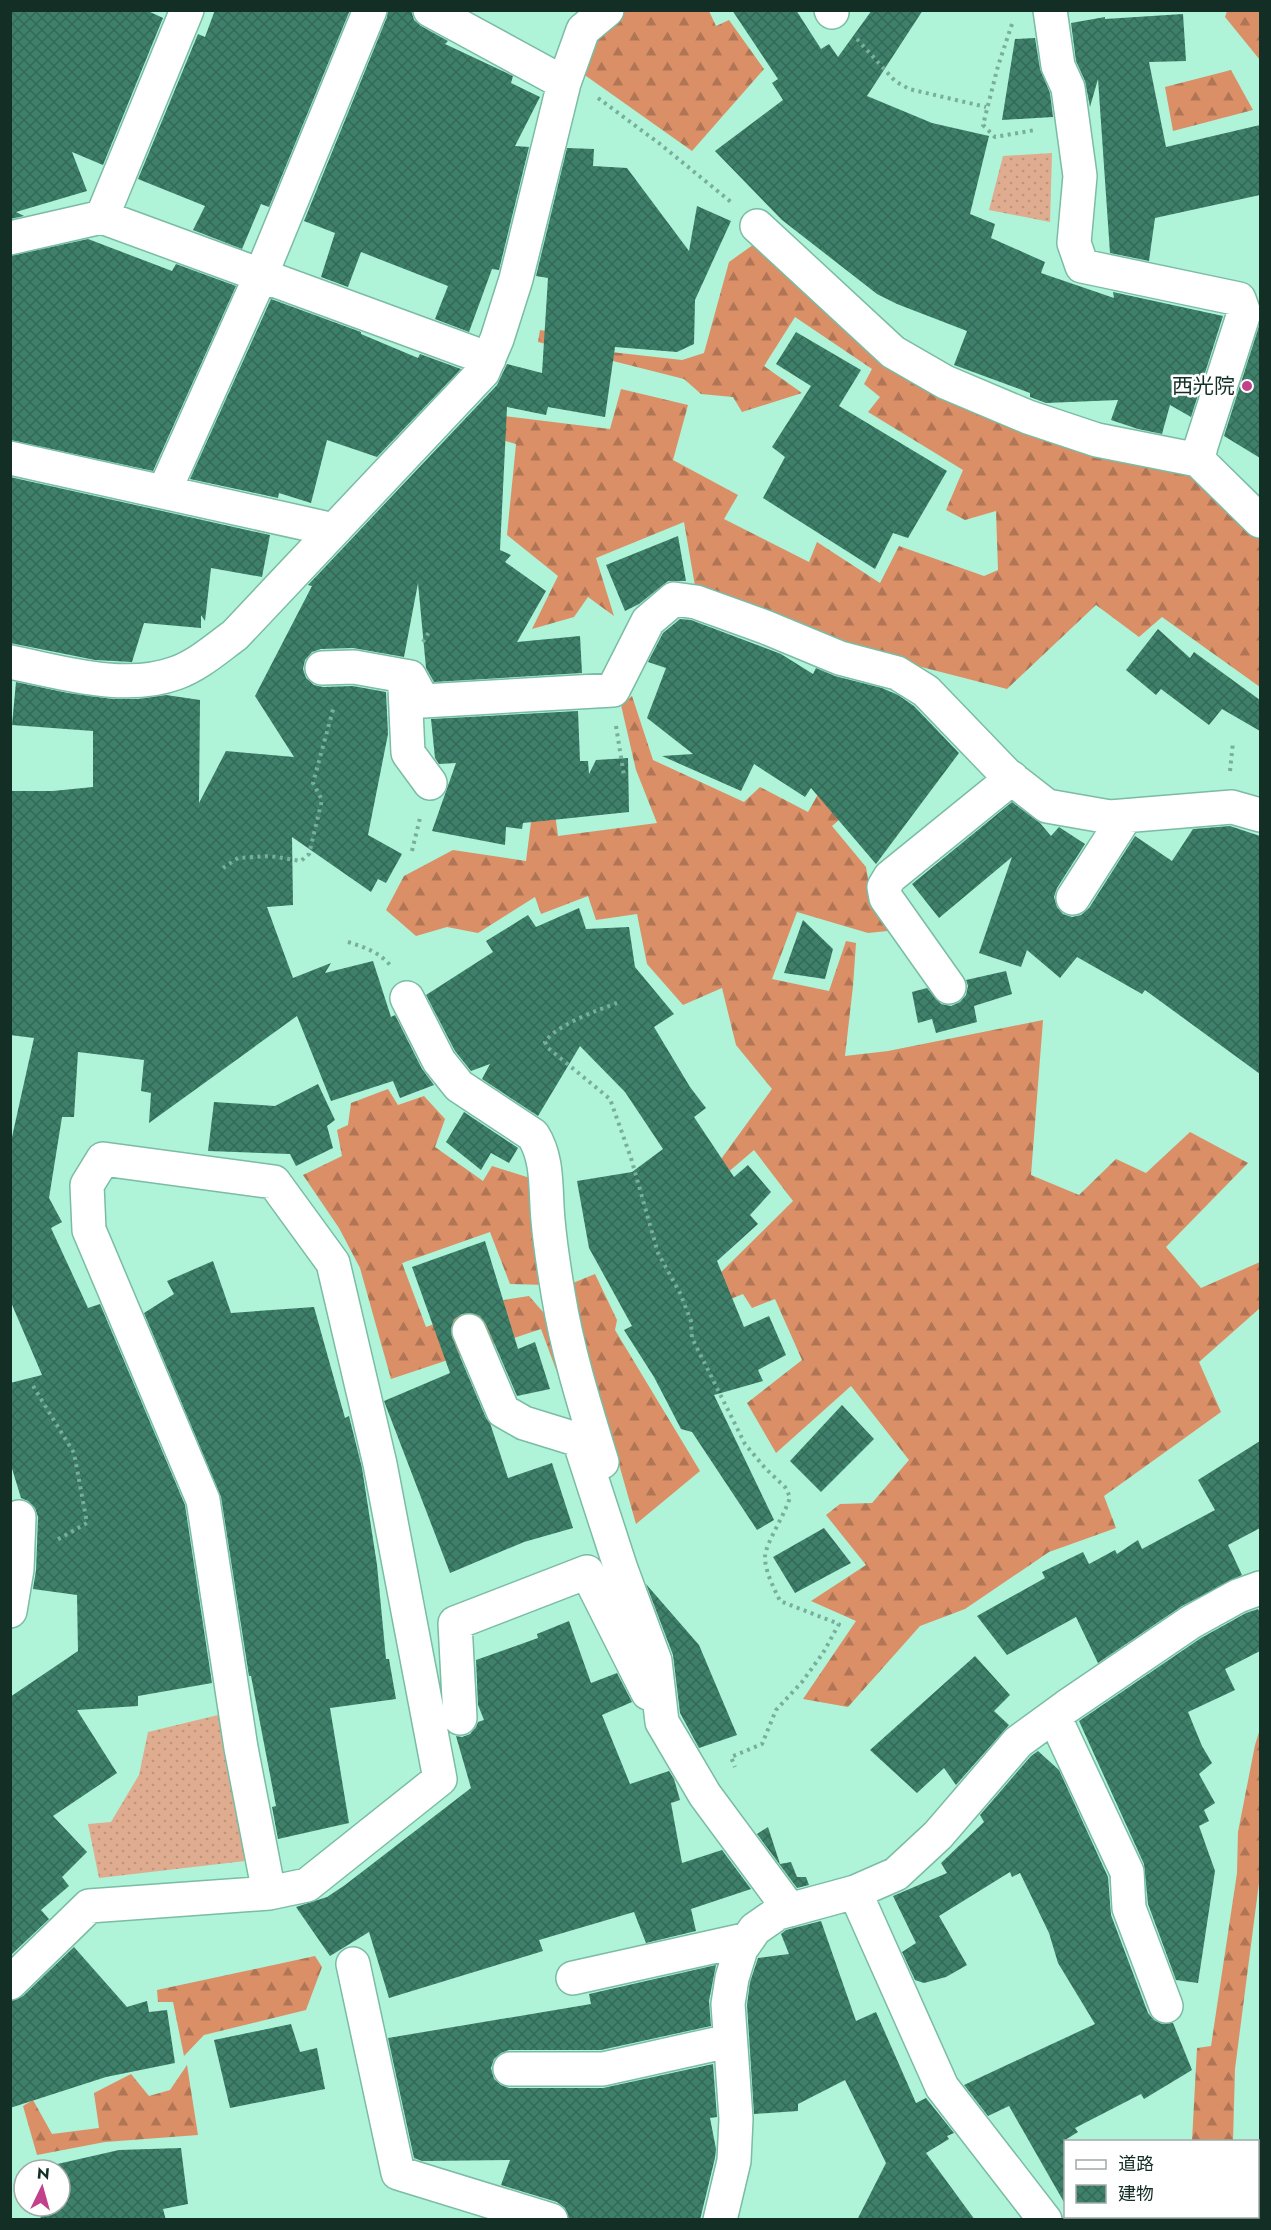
<svg xmlns="http://www.w3.org/2000/svg" width="1271" height="2230" font-family="Jost,'Noto Sans JP',sans-serif">
  <defs>
    <pattern id="grass-dots" width="8" height="8" patternUnits="userSpaceOnUse" patternTransform="scale(1.5)"><rect width="8" height="8" fill="#e0ac90"/><path d="M2 2h.1M6 6h.1" fill="none" stroke="#bf947c" stroke-width="1.8" stroke-linecap="round"/></pattern>
    <pattern id="forest-firs" width="22" height="20" patternUnits="userSpaceOnUse" patternTransform="scale(1.5)"><rect width="22" height="20" fill="#db8f67"/><path d="M5 1l3.5 6h-7zM16 11l3.5 6h-7z" fill="#b07555"/></pattern>
    <pattern id="building-cross-hatch" width="8" height="8" patternUnits="userSpaceOnUse" patternTransform="scale(1.5)"><rect width="8" height="8" fill="#3e806a"/><path d="M0 0l8 8M0 8l8-8" fill="none" stroke="#336957"/></pattern>
  </defs>
  <rect width="100%" height="100%" fill="#aff3d9"/>
  <path fill="url(#grass-dots)" d="M1052 153 1050 222 989 210 1003 156Z
    M218 1715 245 1861 99 1878 88 1824 111 1822 139 1775 148 1732Z"/>
  <path fill="url(#forest-firs)" d="M622 10 709 11 716 26 729 20 764 69 692 151 579 71 592 31Z
    M1227 11H1260V60L1225 17Z
    M1231 70 1253 110 1173 131 1165 87Z
    M757 242 887 358 1193 469 1260 537V687L1162 617 1139 637 1096 605 1007 689 836 645 695 586 684 522 596 558 614 616 588 597 574 617 532 629 558 576 507 535 516 444 476 433 495 415 610 429 621 389 688 405 673 460 738 495 724 519 809 562 817 542 880 583 899 546 984 576 998 570 996 511 965 520 946 510 963 470 868 412 880 397 864 384 872 369 795 317 764 366 802 393 742 412 733 397 701 394 684 379 538 342 540 330 609 342 611 352 682 360 704 353 729 262Z
    M632 696 653 760 744 802 760 787 808 812 825 782 846 814 832 826 866 867 869 885 897 930 868 933 797 912 772 979 829 991 846 941 856 943 853 986 845 1056 888 1051 1043 1020 1031 1175 1079 1195 1116 1159 1146 1173 1190 1132 1248 1163 1166 1247 1201 1288 1260 1262V1308L1199 1362 1221 1412 1104 1496 1116 1528 1049 1552 965 1609 920 1626 848 1707 803 1699 856 1621 811 1601 866 1565 826 1515 840 1504 872 1503 909 1460 851 1386 776 1453 747 1403 802 1360 775 1299 752 1308 743 1294 703 1310 700 1293 793 1201 754 1150 684 1210 772 1089 736 1045 722 988 683 1005 647 964 637 914 596 920 588 896 541 914 535 897 478 933 447 927 416 936 386 910 404 876 453 850 526 861 534 799 552 791 558 836 657 823 636 770 621 705Z
    M388 1089 398 1105 424 1096 445 1119 435 1147 483 1181 492 1166 533 1179 547 1285 510 1284 490 1232 402 1263 426 1327 504 1300 529 1296 557 1328 572 1413 541 1329 391 1379 360 1268 339 1228 303 1175 342 1156 337 1130 348 1125 351 1103Z
    M595 1274 617 1320 615 1330 700 1471 636 1524 568 1285Z
    M1260 1729V1875L1235 2069 1233 2141H1192L1197 2048 1211 2046 1237 1873 1238 1832 1255 1745Z
    M315 1956 322 1967 306 2010 204 2035 184 2056 173 2002H158L157 1990Z
    M187 2065 198 2135 105 2142 37 2155 23 2106 33 2100 52 2134 99 2128 94 2093 131 2074 149 2096 170 2090Z"/>
  <path fill="url(#building-cross-hatch)" d="M10 10H146L163 18 103 165 72 152 87 191 16 212 24 216 10 219Z
    M215 10H350L269 207 261 204 242 249 193 230 205 206 138 179 198 34 205 37Z
    M388 10H411L414 20 421 26 448 41 445 44 513 76 511 83 540 97 515 146 529 147 499 270 492 269 469 332 435 319 448 286 361 252 348 287 321 277 335 233 304 221 387 17Z
    M732 10H796L821 49 829 44 838 57 872 10H923L867 96 932 123 989 136 970 214 995 224 991 238 1045 262 1041 273 1114 298 1113 292 1223 316 1191 417 1170 405 1162 434 1138 429 1111 420 1118 400 1046 403 1030 397V393L954 365 967 331 897 304 877 294 782 220 715 151 783 100 772 83 778 79Z
    M1183 14 1186 61 1149 62 1166 147 1260 125V195L1155 218 1149 261 1110 253 1098 79 1090 107 1085 81 1076 61 1071 23 1105 17V19Z
    M1035 38 1040 69 1050 93 1053 117 1002 120 1015 39Z
    M567 148 594 149 593 166 627 168 689 251 697 206 731 221 695 300 694 344 677 352 615 347 605 417 548 407 546 415 507 407 500 550 511 555 505 562 546 591 517 642 580 636 582 673 434 682 426 668 418 583 404 657 353 648 321 649 312 652 305 660 303 669 306 678 314 685 323 687 353 686 386 692 388 734 368 835 402 854 386 883 378 879 371 892 292 837 293 905 267 907 293 978 331 963 325 973 373 961 391 1017 395 1015 422 1069 434 1085 400 1098 393 1081 331 1101 297 1016 149 1123 151 1093 141 1091 144 1060 78 1052 74 1117H62L49 1198 62 1222 51 1228 88 1308 100 1304 185 1505 212 1683 138 1696V1706L77 1710 117 1773 53 1816 87 1852 62 1877 69 1886 41 1910 49 1919 10 1956V1697L78 1651 77 1595 33 1589 36 1570 38 1517 35 1508 28 1501 21 1498 10 1462V1383L42 1375 10 1300V1146L34 1038 10 1035V791H53L93 787V731L12 725 16 682 68 693 113 699H138L166 695 200 700 199 803 226 751 294 757 255 696 312 586 308 585 497 385 507 364 542 373 548 278 536 276Z
    M88 239 172 271 176 264 236 286 153 471 10 440V256Z
    M271 299 361 332V334L418 358 420 354 461 369 377 457 327 440 311 503 279 493 278 498 190 479Z
    M1259 326 1260 327V458L1224 436Z
    M796 332 861 370 839 406 947 471 908 538 893 533 875 569 763 498 785 457 772 447 811 386 776 364Z
    M10 477 270 535 262 577 211 568 205 621 201 615V628L144 623 132 662 95 660 10 643Z
    M678 536 686 581H668L639 604 625 611 606 565Z
    M680 619 691 620 781 654 813 674 816 668 835 676 882 688 898 695 914 706 959 753 876 864 811 788 805 797 754 764 741 791 662 756 693 754 647 718 666 668 648 662 663 633Z
    M1158 629 1190 658 1194 652 1260 700V731L1222 709 1209 725 1161 689 1156 695 1126 670Z
    M578 711 580 761H588L589 774 596 760 628 758 629 812 523 823 522 829 506 827 505 845 432 831 456 763 439 764 435 758 431 719Z
    M1012 802 1040 823 1051 836 1059 827 1085 844 1057 888 1054 897 1057 907 1063 914 1072 917 1081 915 1089 908 1135 836 1172 861 1193 829 1230 826 1260 836V1074L1145 990 1142 994 1077 957 1060 978 1027 950 1021 967 979 953 1012 857 939 918 912 884Z
    M579 908 586 929 629 927 635 967 674 1014 654 1027 690 1087 706 1108 694 1117 734 1177 748 1165 771 1192 750 1215 758 1224 717 1261 744 1327 769 1316 786 1355 758 1370 763 1381 714 1395 774 1520 757 1530 692 1432 681 1429 654 1377 624 1330 632 1326 589 1248 577 1181 632 1172 663 1149 625 1092 580 1046 538 1116 482 1079 490 1064 471 1071 455 1051 426 995 493 952 486 941 528 915 536 927Z
    M803 920 833 949 825 979 784 973Z
    M1006 971 1012 994 974 1006 977 1022 936 1033 932 1019 918 1023 912 992 927 988 941 1004 951 1006 960 1002 966 995 968 986 966 980Z
    M318 1084 335 1120 327 1126 333 1148 296 1166 290 1154 208 1151 214 1102 275 1106Z
    M464 1112 518 1148 509 1163 491 1153 481 1170 446 1142Z
    M485 1241 518 1349 535 1342 550 1389 517 1396 486 1324 480 1316 472 1313 462 1314 454 1319 451 1328 452 1338 486 1418 490 1423 508 1478 552 1463 573 1528 524 1542 450 1573 384 1401 450 1373 412 1267Z
    M213 1261 231 1313 314 1307 345 1418 349 1416 362 1468 377 1565 386 1659H389L396 1699 330 1708 349 1823 278 1839 272 1807 276 1806 251 1676H249L221 1497 144 1313 174 1294 167 1281Z
    M842 1405 874 1439 821 1492 790 1461Z
    M1260 1441V1528L1228 1545 1242 1575 1182 1606 1098 1663 1076 1617 1007 1655 977 1616 1045 1578 1042 1572 1083 1552 1089 1564 1115 1550 1117 1554 1138 1540 1142 1549 1215 1510 1198 1480Z
    M824 1528 851 1563 795 1593 773 1557Z
    M646 1584 699 1645 737 1735 699 1748 680 1713 673 1655Z
    M1258 1609 1260 1613V1651L1225 1669 1235 1690 1188 1712 1202 1746 1212 1763 1199 1774 1215 1803 1204 1810 1209 1821 1199 1826 1215 1871 1198 1983 1176 1980 1148 1904 1144 1864 1079 1721 1201 1638 1246 1613Z
    M569 1621 591 1683 617 1673 632 1702 602 1715 630 1784 669 1771 674 1779 680 1800 671 1803 682 1863 722 1850 751 1889 691 1909 696 1931 646 1943 634 1912 539 1940 543 1951 389 1998 369 1932 330 1956 296 1907 327 1897 345 1885 471 1788 456 1736 462 1737 470 1734 476 1727 478 1722 484 1720 478 1705 476 1660 538 1638 537 1634Z
    M975 1656 1010 1695 994 1711 1009 1725 956 1785 944 1768 917 1793 870 1750Z
    M1038 1751 1059 1770 1108 1877 1111 1915 1148 2013 1154 2020 1162 2024 1173 2023 1192 2070 1144 2099 1141 2094 1075 2128 1078 2132 1065 2140V2204L1009 2106 988 2116 964 2085 1095 2024 1058 1963 1049 1933 1020 1873 1012 1877 1010 1872 939 1916 967 1965 946 1977 924 1983 915 1980 902 1952 916 1943 893 1896 947 1873 941 1863 984 1822 980 1815 1031 1756Z
    M768 1827 780 1864 791 1862 797 1877H806L809 1885 797 1888 757 1834Z
    M821 1921 856 2021 876 2012 916 2103 926 2098 954 2133 947 2136 949 2139 926 2153 975 2220H857L886 2163 845 2080 798 2104V2111L754 2114 747 2005 750 1982 758 1958 789 1954 781 1934 786 1930Z
    M74 1947 127 2007 147 2001 149 2012 167 2010 175 2063 106 2077 10 2108V2001L23 1996Z
    M716 1965 709 2001 711 2026 601 2050H509L501 2053 494 2059 491 2068 494 2079 501 2085 509 2088H603L713 2064 717 2117 710 2118 716 2149 715 2158 700 2220H569L565 2208 557 2202 501 2185 510 2160 422 2161 414 2158 388 2038 591 2004 589 1994Z
    M291 2024 300 2052 317 2048 325 2089 230 2108 214 2040Z
    M181 2148 188 2204 163 2209 166 2220H41L39 2206H60V2170H31L119 2150Z"/>
  <g fill="none" stroke-linecap="round" stroke-linejoin="round">
    <g stroke="#7abca4" stroke-width="36">
      <path id="minor" d="M430 10 564 83
        M831 10 832 12
        M1050 10 1058 66 1068 88 1080 176 1074 243 1082 266 1239 299 1244 313 1201 446 1198 460 1260 521
        M102 217 187 10
        M757 226 893 352 945 382 1028 417 1097 440 1198 460
        M10 238 102 217 489 359
        M10 458 334 530
        M164 492 261 275 370 10
        M10 662C61 672 125 692 176 673 198 665 216 649 235 635L483 372 497 339 516 279 564 83 583 30 607 10
        M322 668 354 667 410 677 423 701 613 690 648 621 674 599 696 602 765 627 840 658 897 673 926 691 1006 774 1047 806 1110 817 1232 807 1260 815
        M410 677 405 688 408 753 430 783
        M1073 898 1125 817
        M949 987 886 898 884 887 890 877 1012 778
        M407 998 439 1061 459 1086 533 1135C549 1160 545 1191 548 1220 550 1244 554 1269 558 1293 567 1350 585 1407 602 1462
        M469 1331 503 1411 524 1423 579 1440 621 1569 655 1661 662 1722 705 1795 790 1910
        M10 1611 17 1569 19 1517
        M1054 1716 1127 1872 1129 1908 1166 2006
        M460 1718 455 1623 587 1572 648 1693
        M855 1892 942 2087 1045 2220
        M353 1964 398 2173 551 2220
        M573 1978 748 1939
        M10 1983 89 1906 269 1893 307 1885 440 1779 380 1464 333 1263 274 1182 103 1159 87 1185 89 1230 203 1500 241 1748 269 1893
        M510 2069H603L729 2041
        M720 2220 734 2161 736 2119 728 2004 732 1978 741 1949 755 1929 778 1913 855 1892 896 1874 938 1835 1018 1742 1066 1707 1191 1622 1238 1596 1260 1588"/>
    </g>
    <path stroke="#78af9a" stroke-width="4" stroke-dasharray="3 4.5" stroke-linecap="butt" d="M1012 24 998 66 983 125 995 137 1035 130
      M857 39 895 81 909 89 986 107
      M598 98 660 144 731 202
      M423 642 429 632
      M616 726 624 776
      M1230 771 1233 742
      M412 851 420 818
      M223 868 238 858 270 856 301 861 309 854 322 800 313 783 334 706
      M348 942C364 947 379 952 390 965
      M617 1003C598 1010 556 1025 545 1042L548 1048 610 1099 631 1158 658 1253 680 1293 691 1321 692 1338 745 1444 765 1468 785 1487 790 1497C786 1513 765 1544 765 1557 765 1572 774 1588 780 1601L839 1624 823 1653 802 1682 776 1710 762 1744 731 1757 735 1767
      M33 1386 74 1453 87 1523 55 1541"/>
    <use href="#minor" stroke="#fff" stroke-width="33"/>
    <g stroke="#26473c" stroke-width="7">
      <path id="rail" d="M1258 2202 1260 2166
        M1256 2220V2216"/>
    </g>
    <use href="#rail" stroke="#fff" stroke-width="4.5" stroke-dasharray="14" stroke-linecap="butt"/>
  </g>
  <circle fill="#c2418b" stroke="#fff" stroke-width="2" cx="1247" cy="386" r="6"/>
  <g text-anchor="middle" dominant-baseline="central" stroke-width="5" stroke-linejoin="round" paint-order="stroke">
    <g font-size="21" fill="#122e25" stroke="#fff" text-anchor="end">
      <text x="1235" y="386">西光院</text>
    </g>
  </g>
  <rect width="1271" height="2230" fill="none" stroke="#122e25" stroke-width="24"/>
  <rect x="1064" y="2140" width="195" height="78" fill="#ffffff" stroke="#a0aba8" stroke-width="1.5"/>
  <rect x="1076" y="2160" width="30" height="9" fill="#ffffff" stroke="#a0aba8" stroke-width="1.5"/>
  <text x="1118" y="2170" font-size="18" fill="#122e25">道路</text>
  <rect x="1076" y="2185" width="30" height="18" fill="url(#building-cross-hatch)" stroke="#a0aba8" stroke-width="1.5"/>
  <text x="1118" y="2200" font-size="18" fill="#122e25">建物</text>
  <g transform="translate(42 2188) rotate(5)"><circle r="28" fill="#ffffff" stroke="#a0aba8" stroke-width="1.5"/>
  <path d="M0-4.5L10 22L0 15L-10 22Z" fill="#c2418b"/>
  <text y="-9" font-size="16" font-weight="bold" text-anchor="middle" fill="#122e25">N</text>
  </g>
</svg>
